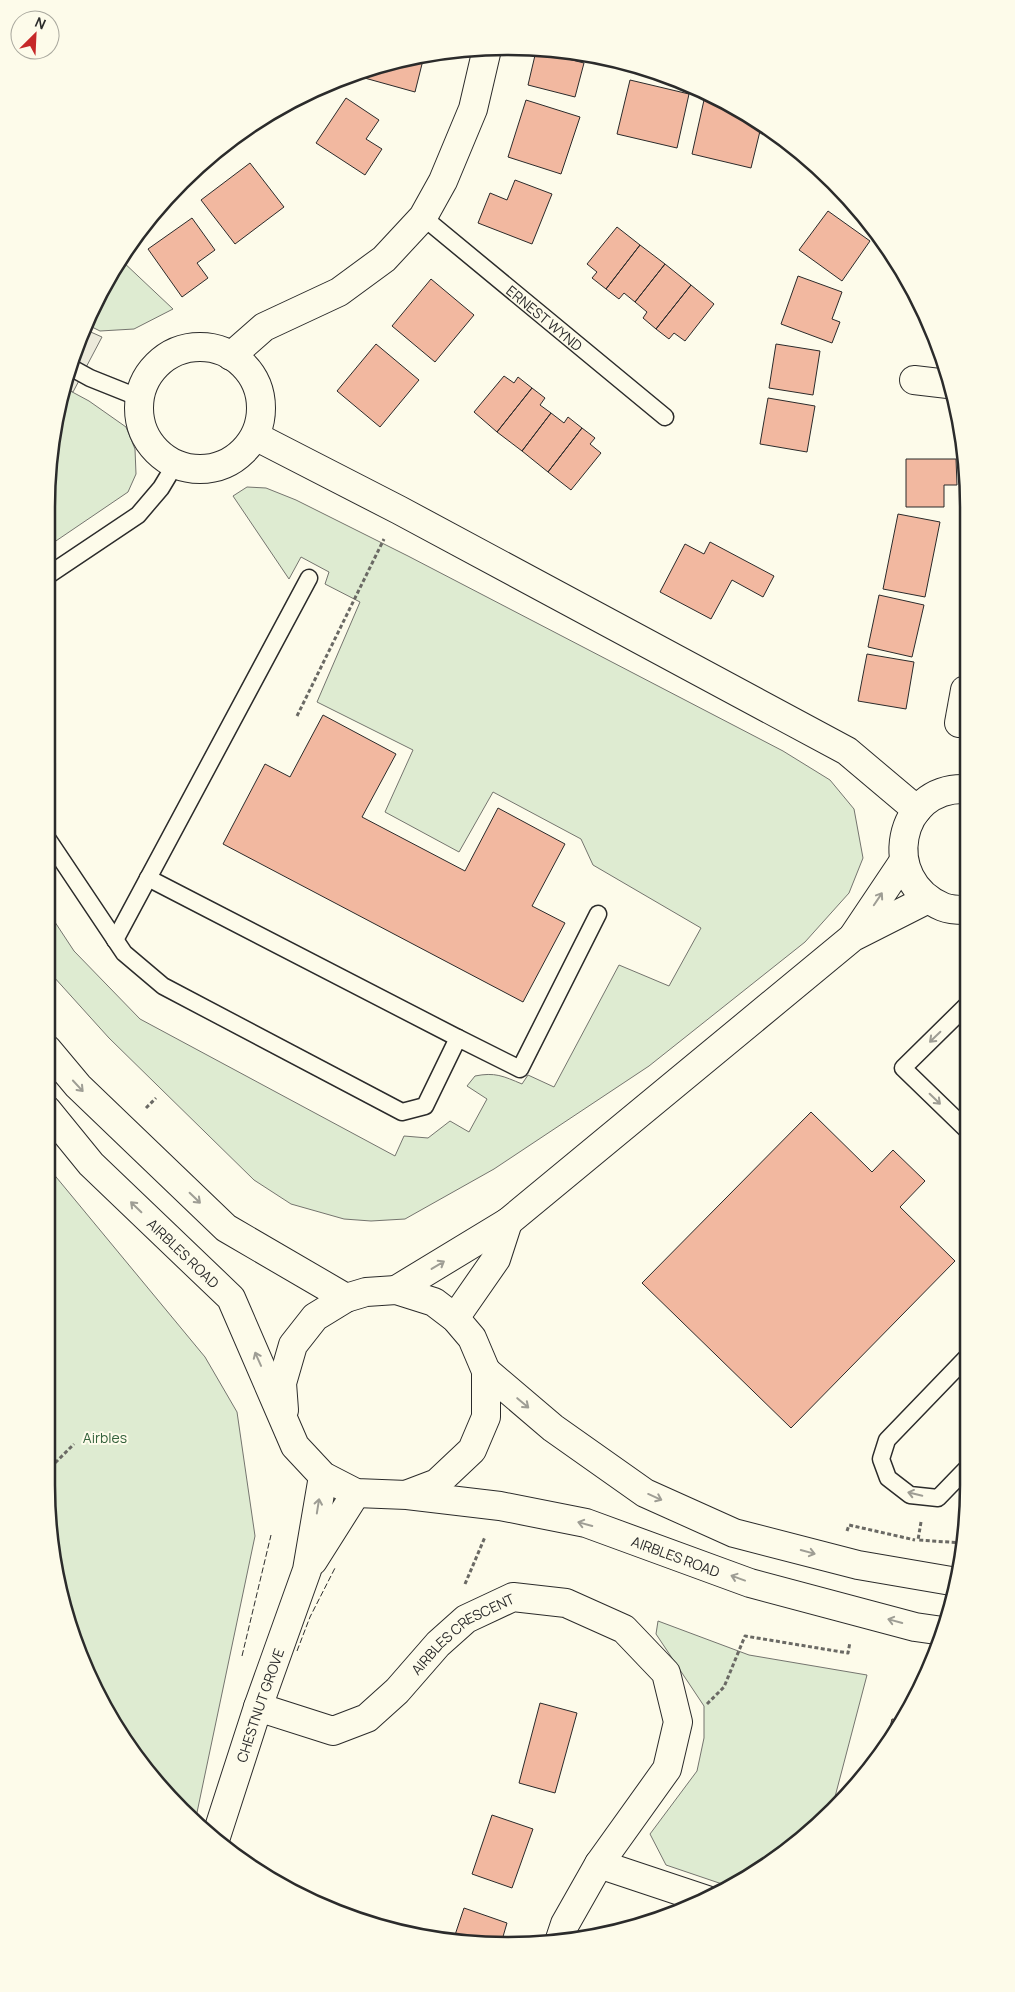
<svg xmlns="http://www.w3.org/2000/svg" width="1015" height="1992" font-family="Manrope,sans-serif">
  <rect width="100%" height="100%" fill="#fdfbea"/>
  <path fill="#deebd1" stroke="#74746e" d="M121 260 173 309 134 329 100 331 86 324 94 304Z
    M63 387 89 401 126 427 135 449 136 474 128 492 47 547V478Z
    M247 487 266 488 296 500 408 556 783 751 830 780 854 809 863 858 849 893 805 942 649 1066 494 1169 405 1219 371 1221 344 1219 291 1204 254 1180 109 1038 53 976 47 967V910L74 951 140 1019 395 1156 404 1136 428 1138 450 1121 469 1132 487 1099 467 1086 475 1076C495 1072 503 1076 522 1084L528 1075 554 1087 619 965 669 986 701 928 593 865 581 839 493 792 459 852 385 812 413 750 317 702 360 602 325 584 329 572 301 557 289 579 233 496Z
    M47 1166 205 1357 237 1412 255 1536 195 1822 142 1766 71 1633 46 1484Z
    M658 1621 749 1655 867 1675 831 1812 728 1886 666 1865 650 1834 697 1771 704 1738V1706L656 1634Z"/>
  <path fill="#eceadb" stroke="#74746e" d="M84 329 102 337 73 392 63 387Z"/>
  <path fill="#f2b8a0" stroke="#2b2b2b" d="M536 51 584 63 575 97 528 85Z
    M424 56 415 92 361 77 363 70Z
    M630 80 689 94 677 148 617 134Z
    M346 98 379 120 366 139 382 149 365 175 316 143Z
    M526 100 580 117 561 174 508 157Z
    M704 100 729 106 761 127 751 168 692 154Z
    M250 163 284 207 235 244 201 200Z
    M515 180 552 194 532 244 478 223 490 193 507 200Z
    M828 211 870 241 842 281 799 250Z
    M192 218 215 250 197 263 208 278 182 297 148 249Z
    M617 227 640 245 606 289 592 278 597 272 587 264Z
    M640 245 665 264 635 302 624 293 619 299 606 289Z
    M665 264 691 285 656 329 643 318 647 312 635 302Z
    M798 276 842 292 832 319 840 322 832 343 781 324Z
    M431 279 474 315 435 362 392 326Z
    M691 285 714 304 685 341 674 333 669 339 656 329Z
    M376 344 419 380 380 427 337 391Z
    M776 344 820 351 813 395 769 388Z
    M504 376 514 383 518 377 532 388 497 432 474 412Z
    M532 388 545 398 540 405 551 413 522 451 497 432Z
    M768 398 815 406 807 452 760 444Z
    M551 413 564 423 568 417 582 428 548 472 522 451Z
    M582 428 595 438 590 444 601 453 571 490 548 472Z
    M906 459H956L957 485H944V507H906Z
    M898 514 940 522 925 597 883 589Z
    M710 542 774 576 763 597 732 580 711 619 660 592 685 544 704 554Z
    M879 595 924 605 912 657 868 647Z
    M867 654 914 662 906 709 858 701Z
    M323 715 396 754 362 817 465 871 498 808 565 844 532 906 565 923 523 1002 223 844 265 764 290 777Z
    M811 1112 872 1172 893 1150 925 1181 900 1207 955 1261 791 1428 642 1283Z
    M540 1703 577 1713 555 1793 519 1783Z
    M892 1719 898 1720 888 1735Z
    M492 1815 533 1829 512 1888 472 1874Z
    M464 1908 507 1923 502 1940 454 1938Z"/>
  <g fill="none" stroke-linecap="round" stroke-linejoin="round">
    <g stroke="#2b2b2b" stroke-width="19">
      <g id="lane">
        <path id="s1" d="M423 217 665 417"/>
        <path d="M70 367 90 378 140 398"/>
        <path d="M47 576 138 515 161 488 176 463"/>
        <path d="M47 838 124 953 163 986 402 1112 425 1106 458 1038 520 1069 598 914"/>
        <path d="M148 878 458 1038"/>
        <path d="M115 940 309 578"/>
        <path d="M966 1006 903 1068 967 1130"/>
        <path d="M967 1357 887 1440 881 1459 888 1478 910 1495 938 1498 968 1467"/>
      </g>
    </g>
    <g stroke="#2b2b2b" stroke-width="30">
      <g id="street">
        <circle cx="200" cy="408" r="61"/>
        <path d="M231 356 264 327 339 292 384 259 423 217 443 181 473 109 487 49"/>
        <path d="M914 380 948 384"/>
        <path d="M255 436 399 510 847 751 917 810"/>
        <path d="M959 723 965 690"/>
        <path d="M966 789C897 786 879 880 943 907 950 910 959 910 966 910"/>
        <path d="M854 935 903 862"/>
        <path d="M396 1290 508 1222 853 937 928 899"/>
        <path d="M455 1318 496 1259 508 1222"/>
        <path d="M313 1561 356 1493"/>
        <path id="s2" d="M258 1707 333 1731 367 1718 397 1691 438 1644 466 1619 513 1597 566 1603 624 1629 666 1673 678 1722 667 1769 599 1864 565 1924 559 1942"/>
        <path id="s3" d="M215 1840 258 1707 307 1570 323 1476"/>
        <path d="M599 1864 707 1900"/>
      </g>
    </g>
    <g stroke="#2b2b2b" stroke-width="30">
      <g id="secondary">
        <path d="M47 1049 78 1086 226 1228 346 1298"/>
        <path id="s4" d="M47 1110 91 1164 231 1298 295 1446 323 1476 356 1493 407 1495 500 1506 586 1523 750 1583 915 1627 943 1631"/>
        <path d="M486 1371 553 1428 645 1493 734 1533 858 1565 957 1582"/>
        <path d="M284 1410 282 1383 293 1345 315 1317 346 1298 366 1292 396 1290 434 1302 455 1318 472 1338 486 1371V1417L472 1450 437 1483 408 1494"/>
      </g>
    </g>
    <path stroke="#6a6964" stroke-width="3" stroke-dasharray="4 2.5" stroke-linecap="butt" d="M297 716 384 539
      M146 1108 156 1098
      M46 1472 74 1444
      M921 1522 918 1540 963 1543
      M847 1531 849 1525 915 1540
      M465 1584 485 1537
      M707 1704 724 1687 745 1636 848 1653 850 1642"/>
    <use href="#lane" stroke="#fdfbea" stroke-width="16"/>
    <use href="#street" stroke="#fdfbea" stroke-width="28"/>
    <use href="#secondary" stroke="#fdfbea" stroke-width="28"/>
    <path stroke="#2b2b2b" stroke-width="1" stroke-dasharray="6 2.5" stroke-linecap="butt" d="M297 1651 310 1617 335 1568
      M242 1656 271 1535"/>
  </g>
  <defs><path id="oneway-shaft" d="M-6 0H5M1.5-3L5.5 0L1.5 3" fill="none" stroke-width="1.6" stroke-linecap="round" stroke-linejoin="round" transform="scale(1.25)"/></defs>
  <g stroke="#9e9d94">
    <use href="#oneway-shaft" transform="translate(878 899) rotate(-56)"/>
    <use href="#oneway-shaft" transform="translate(935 1037) rotate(136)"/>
    <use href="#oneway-shaft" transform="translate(78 1086) rotate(47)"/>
    <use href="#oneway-shaft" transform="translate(935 1099) rotate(44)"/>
    <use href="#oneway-shaft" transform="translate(195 1198) rotate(44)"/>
    <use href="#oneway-shaft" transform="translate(136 1207) rotate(-136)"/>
    <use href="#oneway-shaft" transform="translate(438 1265) rotate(-31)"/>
    <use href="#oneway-shaft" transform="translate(258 1359) rotate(-114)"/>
    <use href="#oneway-shaft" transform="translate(523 1403) rotate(40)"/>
    <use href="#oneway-shaft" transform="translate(915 1494) rotate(-167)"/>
    <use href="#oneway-shaft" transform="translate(655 1497) rotate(24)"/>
    <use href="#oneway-shaft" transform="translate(318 1506) rotate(-81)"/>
    <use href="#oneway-shaft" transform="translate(585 1524) rotate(-165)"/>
    <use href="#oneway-shaft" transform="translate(808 1552) rotate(15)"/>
    <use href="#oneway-shaft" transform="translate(738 1578) rotate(-160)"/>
    <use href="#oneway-shaft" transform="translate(895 1621) rotate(-165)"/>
  </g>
  <g text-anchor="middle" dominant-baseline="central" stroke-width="4" stroke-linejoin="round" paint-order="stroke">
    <g font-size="14" fill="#2b2b2b" stroke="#fdfbea">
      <text stroke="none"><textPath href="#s1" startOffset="158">ERNEST WYND</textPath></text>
      <text stroke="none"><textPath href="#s4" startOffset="198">AIRBLES ROAD</textPath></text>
      <text stroke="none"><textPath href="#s4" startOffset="831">AIRBLES ROAD</textPath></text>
      <text stroke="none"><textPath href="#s2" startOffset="244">AIRBLES CRESCENT</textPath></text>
      <text stroke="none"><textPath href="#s3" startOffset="142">CHESTNUT GROVE</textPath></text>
    </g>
    <g font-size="14" fill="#34623c" stroke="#fdfbea">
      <text x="105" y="1437">Airbles</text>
    </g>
  </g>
  <path d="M0 0H1015V1992H0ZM507 55H508A452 452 0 0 1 960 507V1485A452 452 0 0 1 508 1937H507A452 452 0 0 1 55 1485V507A452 452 0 0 1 507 55Z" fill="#fdfbea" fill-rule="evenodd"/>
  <path fill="none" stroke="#2b2b2b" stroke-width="2.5" d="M507 55H508A452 452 0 0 1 960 507V1485A452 452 0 0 1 508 1937H507A452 452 0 0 1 55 1485V507A452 452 0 0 1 507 55Z"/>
  <g transform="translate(35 35) rotate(24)"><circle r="24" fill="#fdfbea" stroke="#a9a89e"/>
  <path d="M0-4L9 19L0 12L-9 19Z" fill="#c62828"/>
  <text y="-8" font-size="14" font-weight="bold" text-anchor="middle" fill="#2b2b2b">N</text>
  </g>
</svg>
